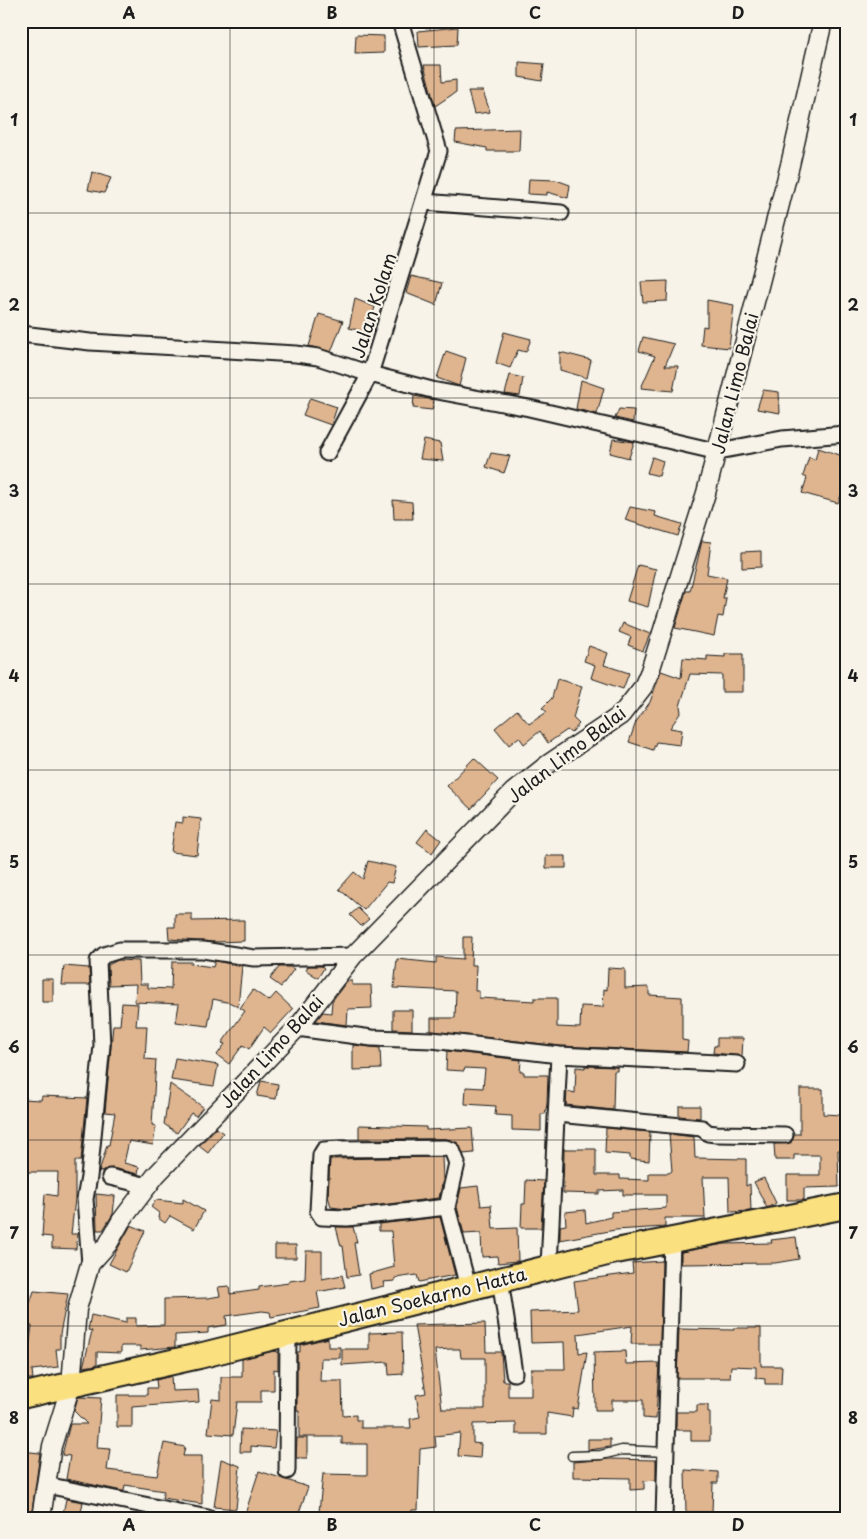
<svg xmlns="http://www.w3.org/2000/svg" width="867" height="1539" font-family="'Playpen Sans',sans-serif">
  <rect width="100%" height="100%" fill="#f7f3e8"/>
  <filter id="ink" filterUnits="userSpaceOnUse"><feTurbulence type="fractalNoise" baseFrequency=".02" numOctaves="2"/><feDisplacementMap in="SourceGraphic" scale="10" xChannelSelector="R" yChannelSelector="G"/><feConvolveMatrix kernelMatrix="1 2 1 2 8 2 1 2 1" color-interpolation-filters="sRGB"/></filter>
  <g filter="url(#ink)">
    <path fill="#dfb58f" stroke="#1c1c1c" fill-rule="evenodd" d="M458 27 457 45 419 47 418 31Z
      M356 35 384 36V53L355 54Z
      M519 62 544 64 542 81 519 77Z
      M424 65H441L442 82 456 80V92L435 106Z
      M468 91H483L490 112 474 114Z
      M520 129 519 151H487V148L455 142 456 131Z
      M92 172 111 178 104 193 88 190Z
      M529 179 556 180 570 185 568 198 547 192V195L528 194Z
      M411 276 442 283 436 305 406 293Z
      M668 281 667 301 643 302 641 282Z
      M355 299 375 307 367 332 349 328Z
      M707 300 734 305 729 348 701 345 703 326 707 327Z
      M319 314 343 321 331 352 309 346Z
      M504 332 531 339 526 352 518 350 510 368 496 363Z
      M643 337 674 344 665 366H678L673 391 641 388 655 356 639 351Z
      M446 351 466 358 459 386 437 378Z
      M560 352 591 360 587 378 560 370Z
      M510 375 523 378 520 396 505 394Z
      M581 380 604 388 597 414 576 409Z
      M763 390 779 392 780 413 757 409Z
      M414 396 434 400 432 410 413 408Z
      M310 398 337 407 331 425 303 415Z
      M619 409 634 410 633 422 615 418Z
      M613 439 634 442 629 458 610 453Z
      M424 440 440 443 443 461 420 459Z
      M818 448 846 457V483L838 503 802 493 807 478 803 476 809 457 815 460Z
      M491 453 510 456 504 473 486 467Z
      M652 457 663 461 659 476 647 473Z
      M393 500 412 502 413 519H394Z
      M630 507 656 512 655 516 682 524 678 536 625 520Z
      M702 541 711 542 707 574 727 578 723 598H726L723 617 718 616 714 636 675 628 686 591H690Z
      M761 551V567L742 568V552Z
      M638 565 656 569 648 607 627 601Z
      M623 623 650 634 643 651 628 645 631 637 619 632Z
      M589 646 608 653 604 665 629 673 623 689 591 678 595 665 584 661Z
      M725 654H743V692H722V675L690 674 680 706 681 712 670 728 682 730 680 745 656 742 653 750 629 742 636 722 650 702 661 671 681 678 683 658 707 660V656L725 657Z
      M557 679 582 686 573 718 579 724 571 733 567 730 548 743 540 731 524 744 519 737 509 745 495 728 517 710 529 724 547 712 542 708 552 698Z
      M474 758 498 780 471 809 447 786Z
      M183 817 201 819 197 855 171 852 175 822 183 823Z
      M427 829 441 840 432 853 417 842Z
      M546 856H566V868H546Z
      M368 861 396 867 392 883 387 882 364 910 339 889 354 872 363 879Z
      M358 908 369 919 361 926 350 915Z
      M175 914H192V921L244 920V941L214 942 169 939 168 927H175Z
      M463 937H472L471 965H476L475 991H479V998L534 1001V998H557V1027L580 1028 581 1006 603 1007 604 989 607 990 608 968 625 969V988L649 987V995L682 997V1040L688 1041 687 1052 560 1046 431 1031V1018H455L456 991 394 988 397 959 436 963V957L463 959Z
      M118 960 139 961 140 984H148V988L171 989 172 962H192L191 964 213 967 215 961 242 966 238 1007 231 1003 213 999 208 1026 176 1022 179 1004 135 1002 136 984 109 985 108 965Z
      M64 966 89 968 90 985H62Z
      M308 966H321L324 968 318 978 306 970Z
      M279 967H290L294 969 281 987 270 979Z
      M42 979H53V1002H42Z
      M347 981H352V985H371L372 1008 348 1009 347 1025 316 1021 323 1012 331 1013 332 1001Z
      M253 990 269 1001 276 993 293 1009 271 1033 264 1027 249 1049 243 1045 229 1064 217 1055 225 1044 222 1043 245 1011 240 1008Z
      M122 1003 138 1004 136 1026H147L145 1059 156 1060 152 1125 156 1126 153 1145 129 1141 124 1163 139 1167 138 1174 112 1168 99 1172 107 1145H109L115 1113 105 1112 113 1025H120Z
      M393 1010H412V1030L393 1029Z
      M717 1038H743L742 1056 713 1053 714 1046H717Z
      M353 1045 380 1048 381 1069 353 1070Z
      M447 1051 521 1060 520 1072H524V1075H548L547 1104 545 1114H541V1131L512 1130V1116L495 1115 496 1106 465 1104 466 1087 483 1088 485 1069 465 1068 464 1071 446 1070Z
      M175 1058 218 1065 214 1086 171 1080Z
      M585 1066 617 1067V1071H614L613 1110 566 1105 567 1091 575 1093 576 1067 585 1068Z
      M261 1081 278 1084 276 1099 257 1096Z
      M170 1084 203 1107 196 1116 191 1113 177 1133 164 1124Z
      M800 1089H823V1114L841 1115V1134H846V1150H838L839 1187 804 1188V1200H787V1175H820V1155H794V1160H775L774 1144 791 1143 794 1134H800Z
      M42 1096 87 1098 81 1161H75V1199L71 1234H77L76 1249 52 1248V1237L42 1236 45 1194 57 1196 58 1172H21V1099L41 1100Z
      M679 1106H700V1118L679 1116Z
      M359 1125 426 1127V1130L472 1128 474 1153 463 1154 458 1143 446 1139H359Z
      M216 1128 223 1133 208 1153 199 1146Z
      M606 1128 650 1132 649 1161 630 1159V1155L605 1153Z
      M669 1134 694 1137 695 1158 746 1159V1186L750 1184 751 1211 730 1212 729 1177H703L705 1218H665V1227L615 1230 560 1240V1226L566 1225 565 1212 585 1210 586 1223 611 1217V1212L666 1208V1195H623V1190L599 1191V1194L563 1193 564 1149H596V1175H620V1179L649 1180V1173H669L672 1171Z
      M442 1157 443 1180 439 1198 347 1209 331 1207 328 1196 330 1159Z
      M764 1178 776 1203 767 1208 754 1182Z
      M526 1180 544 1181 541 1228H521L522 1204H525Z
      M478 1186 481 1206 491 1205 493 1229 517 1228 518 1261 498 1263 497 1256 482 1257 481 1233 464 1234 457 1207 461 1188Z
      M96 1194 115 1196 113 1214 103 1230H97Z
      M183 1199 204 1211 194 1229 170 1216 165 1223 158 1218 159 1213 151 1207 156 1200 183 1203Z
      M440 1217 455 1275 419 1282 417 1275 395 1278V1281L383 1282 384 1286 371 1289 369 1274 394 1267 391 1231H379V1224Z
      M131 1225 145 1231 126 1272 109 1264Z
      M336 1227H353L357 1242 354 1243 359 1275 347 1277 343 1246H341Z
      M796 1237 799 1259 775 1263 681 1264V1252L724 1244 772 1243 771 1240Z
      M275 1245H296V1258H275Z
      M306 1251H322V1279L342 1275 345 1287 317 1292 320 1308 271 1317 270 1312 262 1311 226 1316 227 1325 208 1328V1333L175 1335V1347L140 1350V1346H121V1353L97 1352V1365L83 1367 92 1331 88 1330 91 1315 126 1323V1318H136V1326L164 1325V1299L208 1298 220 1296 218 1287 229 1286 230 1294 259 1290V1287L289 1283V1281L305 1279Z
      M662 1261 660 1344H631L632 1326 578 1334 579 1353 587 1352 578 1409 573 1408 572 1417 547 1413V1434H516V1423L473 1424V1443L481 1444 480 1458 458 1456 460 1433 435 1436 436 1447 420 1449 418 1510H412L411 1518H346V1514L319 1512 323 1474 367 1475V1444H342V1437H299V1411H297V1352H300V1345L328 1338V1347H340V1358H321L320 1381H342L343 1416 356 1415V1420H361V1428H411L410 1419 420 1417 416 1395 426 1393 414 1325 485 1323 486 1352H501L503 1381H508V1396H531V1369H565L564 1342 531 1343 530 1312 578 1310 574 1281 633 1273 632 1263ZM452 1349H460L461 1358H485V1409H442L435 1350Z
      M34 1291 68 1294 60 1334V1349H56L58 1367 32 1370 33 1379H21V1348H29L32 1326 21 1324V1308L28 1309Z
      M734 1328H761V1366H782L781 1384H765V1379L756 1378V1367L731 1366 730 1378H677L679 1329 734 1330Z
      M402 1332 403 1374 389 1375 388 1362 342 1365V1349H369V1333Z
      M273 1351 278 1352V1370L274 1369V1390H261V1402H237L233 1435 208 1433 212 1399 221 1400V1377H242V1359Z
      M625 1351 626 1364 659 1363 656 1419 643 1418V1400H612V1410H595L594 1352Z
      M171 1376 172 1391 198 1390 199 1402 132 1407V1427H117V1395H147V1388H157L156 1380Z
      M78 1397 101 1398 97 1448 110 1449 107 1470 157 1476 164 1443 185 1447 183 1456H202V1504L162 1498 164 1491 125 1485 124 1491H122L66 1479 70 1456 62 1455 70 1424H87L74 1411Z
      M697 1405H708V1412H710V1441H691V1430H676V1412H697Z
      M241 1429 276 1431 274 1448 251 1446V1452H240Z
      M297 1438H307V1458H296Z
      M588 1439H610V1447L588 1450Z
      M21 1451 40 1453 31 1518H21Z
      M221 1459 240 1466 236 1509 214 1507Z
      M610 1459 656 1460V1480L644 1481V1489L630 1490V1478L573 1477V1462Z
      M685 1470 718 1472V1483H713L712 1512H686Z
      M259 1471 308 1487 297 1518H257L245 1514Z
      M66 1499 83 1502 80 1518H62Z"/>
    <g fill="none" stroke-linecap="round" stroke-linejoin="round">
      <g stroke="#1c1c1c" stroke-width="11">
        <path id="service" d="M572 1456 601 1455 622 1450 665 1452"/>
      </g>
      <g stroke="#1c1c1c" stroke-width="19">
        <path id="minor" d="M400 21 439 151 370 374 432 390 529 408 710 450H724L782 439 846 434
          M424 202 561 213
          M21 334 90 342 296 354 318 357 370 374 327 453
          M297 1028 372 1038 432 1040 559 1055 549 1266
          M559 1055 737 1064
          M557 1114 702 1128 708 1133 716 1134 785 1135
          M110 1177 148 1186
          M447 1207 347 1218 322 1217 318 1211 321 1155 324 1150 339 1149 446 1148 452 1150 457 1163 447 1207 468 1287
          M90 1264 85 1199 89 1177 102 1045 98 961 104 955 120 950H203L254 958 353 956
          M500 1279 514 1373
          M287 1471 288 1332
          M46 1485 208 1518
          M664 1518 672 1240"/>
      </g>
      <g stroke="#1c1c1c" stroke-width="21">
        <path id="tertiary" d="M41 1518 52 1446 71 1385 77 1309 90 1264 108 1244 121 1221 156 1175 297 1028 353 956 513 792 547 765 621 715 643 687 650 671 706 493 790 165 823 21"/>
      </g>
      <g stroke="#1c1c1c" stroke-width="28">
        <path id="trunk" d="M21 1396 199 1356 611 1252 846 1206"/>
      </g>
      <use href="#service" stroke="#f7f3e8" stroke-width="8"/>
      <use href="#minor" stroke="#f7f3e8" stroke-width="15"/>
      <use href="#tertiary" stroke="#f7f3e8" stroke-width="18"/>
      <use href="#trunk" stroke="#fbe080" stroke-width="24"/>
    </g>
  </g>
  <path fill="none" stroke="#1c1c1c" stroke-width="1" stroke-opacity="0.55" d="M230 21V1518M434 21V1518M636 21V1518M21 213H846M21 398H846M21 584H846M21 770H846M21 955H846M21 1140H846M21 1326H846"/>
  <g text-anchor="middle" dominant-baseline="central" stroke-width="4.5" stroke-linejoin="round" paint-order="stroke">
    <g font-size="18" fill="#1c1c1c" stroke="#f7f3e8">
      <text transform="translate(373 305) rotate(-72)">Jalan Kolam</text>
      <text transform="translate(734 383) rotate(-76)">Jalan Limo Balai</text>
      <text transform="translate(566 754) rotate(-38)">Jalan Limo Balai</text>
      <text transform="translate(271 1051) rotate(-48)">Jalan Limo Balai</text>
      <text transform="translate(432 1296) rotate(-14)">Jalan Soekarno Hatta</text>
    </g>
  </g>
  <rect width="867" height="1539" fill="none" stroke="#f7f3e8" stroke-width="55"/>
  <rect x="28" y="28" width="812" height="1484" fill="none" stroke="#1c1c1c" stroke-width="2"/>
  <g font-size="16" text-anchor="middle" font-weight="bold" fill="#1c1c1c">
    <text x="129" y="19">A</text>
    <text x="332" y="19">B</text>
    <text x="535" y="19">C</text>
    <text x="738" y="19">D</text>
    <text x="14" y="126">1</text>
    <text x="853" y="126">1</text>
    <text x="14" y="311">2</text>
    <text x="853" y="311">2</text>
    <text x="14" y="497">3</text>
    <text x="853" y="497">3</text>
    <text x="14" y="682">4</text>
    <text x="853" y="682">4</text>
    <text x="14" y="868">5</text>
    <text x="853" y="868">5</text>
    <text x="14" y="1053">6</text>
    <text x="853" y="1053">6</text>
    <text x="14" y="1239">7</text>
    <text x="853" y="1239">7</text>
    <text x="14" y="1424">8</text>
    <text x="853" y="1424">8</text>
    <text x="129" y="1531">A</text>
    <text x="332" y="1531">B</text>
    <text x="535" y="1531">C</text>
    <text x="738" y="1531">D</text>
  </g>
</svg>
